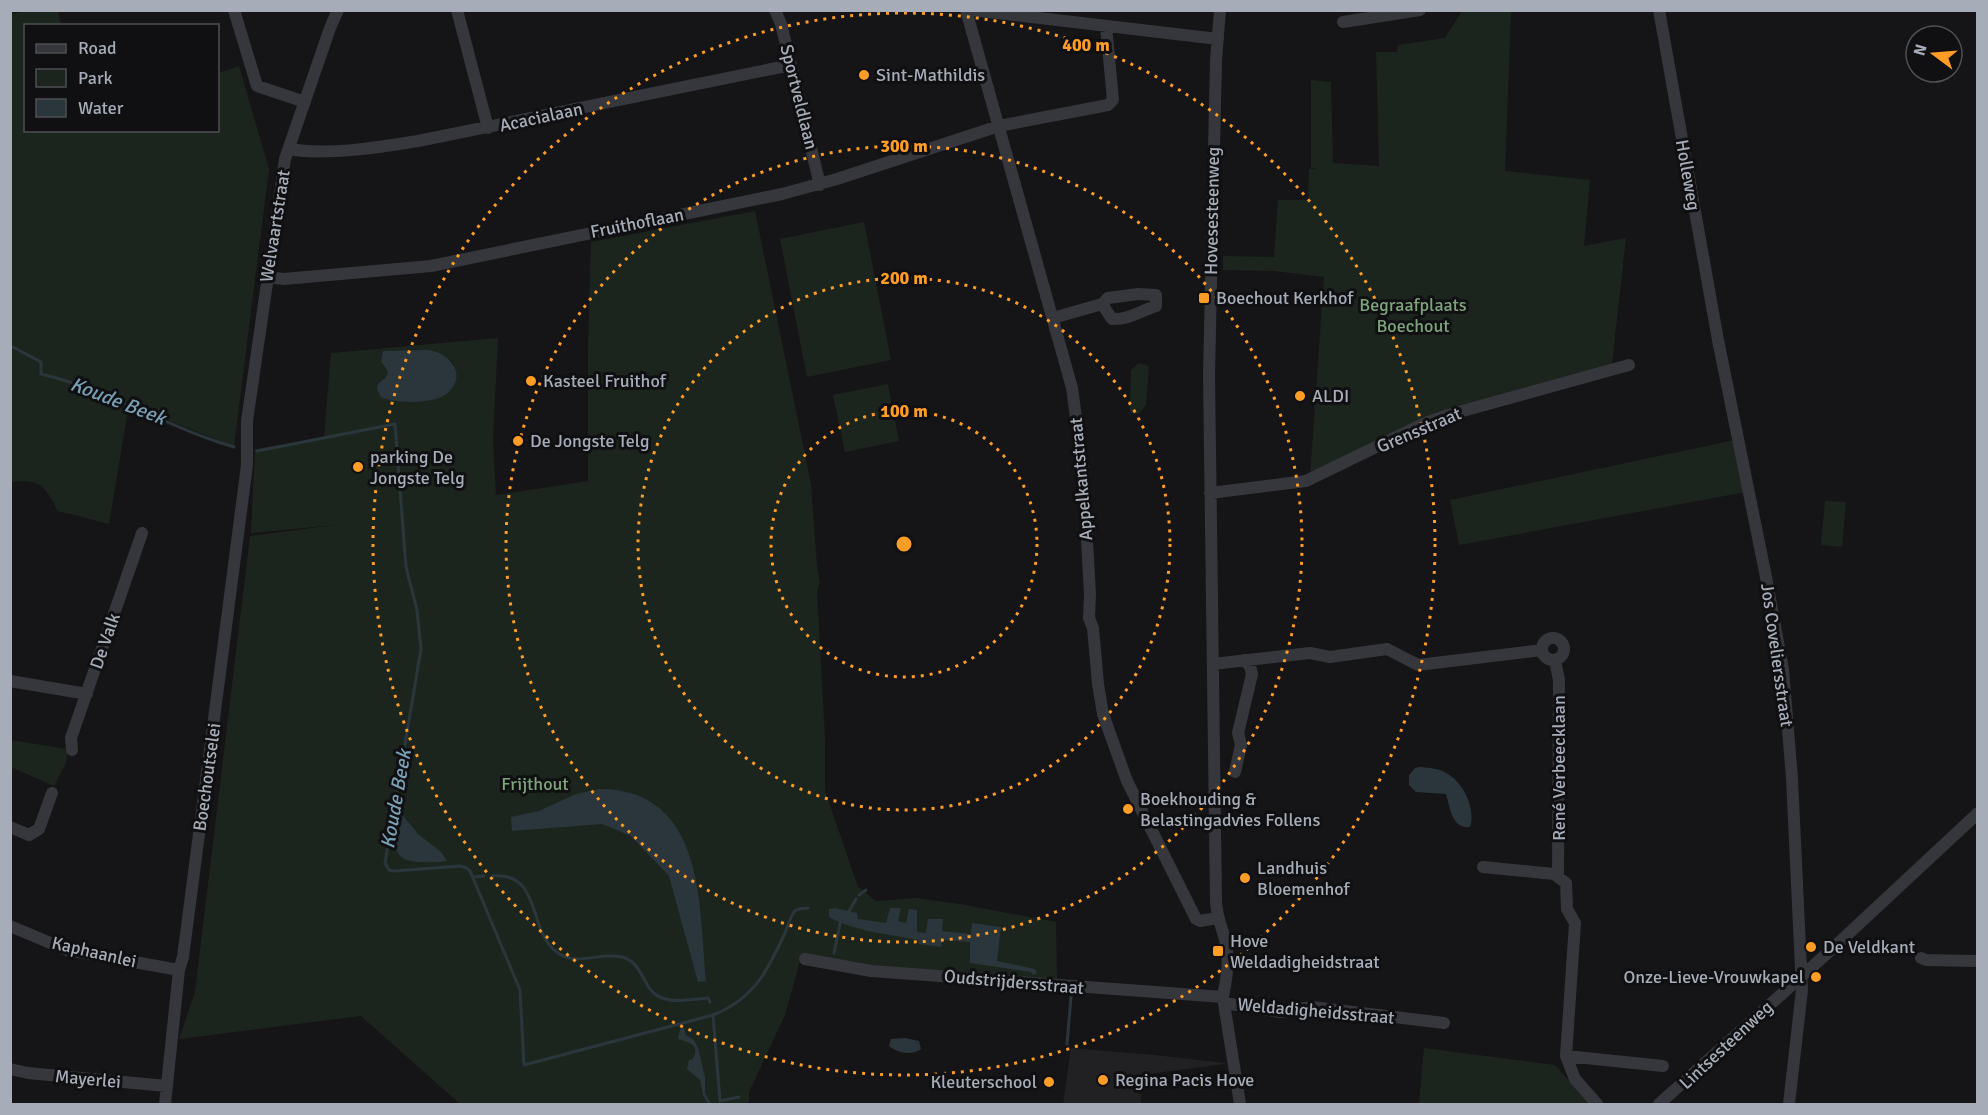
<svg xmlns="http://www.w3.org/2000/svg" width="1988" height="1115" font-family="Signika,sans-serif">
  <rect width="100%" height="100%" fill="#151517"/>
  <path fill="#212124" d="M1071 1048 1155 1055 1225 1063V1064L1140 1075 1141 1104H1063Z"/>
  <path fill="#1c251d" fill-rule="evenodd" d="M30 11H58L61 25 26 26V130H218V73L239 66 269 169 234 447 129 404 109 524 58 511C44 485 41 479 11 482L10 14Z
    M1462 11H1511L1505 171 1590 180 1584 246 1626 238 1612 364 1500 396V391L1499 397 1310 476 1324 277 1274 271 1223 270V256L1274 257 1278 200H1308L1309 169H1318L1311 168V80L1331 82 1333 163 1379 166 1376 52H1397L1398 45 1445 38Z
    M755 211 811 484 817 566 820 582 817 592 825 737V791L858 887 876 901 915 898 960 904 1056 922 1057 979 858 965 802 954 785 1015 749 1092V1102L740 1104H460L361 1016 179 1039 195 992 250 536 335 525 251 533 255 449 324 438 331 353 498 338 493 440 496 495 588 481V350L591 242ZM451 360 454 366 452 388 441 397 382 379 386 377 388 372 383 365Z
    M864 222 891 360 807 377 780 239Z
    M1139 363 1149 366 1146 405 1139 414 1130 413V407L1131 370Z
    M888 384 899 441 845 452 833 395Z
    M1735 440 1746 492 1459 545 1450 500Z
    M1825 501 1846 502 1842 547 1821 545Z
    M10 740 68 749 66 763 54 786 11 767Z
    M1424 1048 1555 1065 1590 1104H1419Z"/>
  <path fill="#2a363b" d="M428 350C452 353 468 377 446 394 434 404 395 404 381 397L377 389 378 384 386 377 388 372 381 361 383 351Z
    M1420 767C1430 768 1439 768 1448 774 1464 784 1476 809 1470 827 1452 829 1450 808 1446 794L1416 792 1409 785V775L1415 768Z
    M599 789C705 789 699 904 706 981L698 982 669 876 631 836 602 824 512 831 511 817 539 811 576 794Z
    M400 812 418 834 441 852 447 861C438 863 428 862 419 862 386 861 396 835 400 812Z
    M835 908 857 913 858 919 886 923 890 908H901L898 921 906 923 909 909 917 910V932L926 933 928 919H943L942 931 971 934 972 923 1001 927 997 961 1035 969 1037 973 1033 975 1031 972 970 963V942L942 940 941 947 919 944 918 940C889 934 856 932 829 917V909Z
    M684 1028 686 1035 694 1040 698 1048 705 1077V1093L711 1104H708L703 1095 700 1080 687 1069 689 1060 693 1059C700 1044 690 1043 678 1039L680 1029Z
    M905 1038 919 1041 921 1049C912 1056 897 1053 889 1046L891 1039Z"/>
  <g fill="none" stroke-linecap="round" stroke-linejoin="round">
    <path stroke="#2a363b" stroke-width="3" d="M13 347 41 362V374C109 390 168 428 234 447
      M257 451 395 424 406 567 417 610 421 649 385 863 389 870 394 871 460 866 467 868 470 871 520 990 524 1065 713 1015
      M493 876C539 872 529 924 552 948 573 970 598 951 622 957 645 963 641 990 662 998 676 1003 694 999 708 998L710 1002
      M473 877 484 876
      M859 895 866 890
      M848 913 856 899
      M834 953 841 919
      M1067 1044 1071 997
      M739 1097 720 1101 713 1015C754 999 768 970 785 933 788 927 790 916 795 911 798 908 804 909 808 908"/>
    <path stroke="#35373c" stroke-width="12" d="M234 10 257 86 305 102
      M457 10 488 128
      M775 10 781 24 820 185
      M966 10 1072 388 1083 469 1090 594 1089 618 1093 628 1098 684 1103 714 1127 781 1196 919 1200 921 1217 918
      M971 10 1218 39
      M1220 10 1216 60 1209 375 1216 902C1217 919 1223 929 1226 944 1230 962 1226 980 1223 997
      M1659 10 1718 340 1766 577 1783 669 1792 778 1802 990 1789 1104
      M1343 22 1420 10
      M290 149C325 156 382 147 418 141L791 65
      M267 277 284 279 431 266 782 194 837 179 999 126 1108 105 1113 100 1106 26
      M1053 318 1102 304 1108 298 1138 294 1156 295V306C1140 311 1128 320 1112 319L1102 304
      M1210 493 1306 481 1423 424 1448 415 1629 365
      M1542 649a11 11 0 1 1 22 0a11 11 0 1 1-22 0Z
      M1555 660 1559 680 1558 877
      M1213 664 1310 653 1330 657 1387 649 1418 665 1542 650
      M10 681 87 694
      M72 750 71 738 142 533
      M1235 772 1241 745 1238 733 1252 674 1250 666 1244 660
      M10 827 29 835 39 829 52 793
      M1483 867 1554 874 1566 883 1567 909 1575 923 1566 1056 1575 1079 1597 1104
      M10 926 67 950 179 970
      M1921 958 1926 960 1978 961
      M805 959 871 971 1223 997
      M1223 997 1240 1104
      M1224 1004H1231L1280 1012 1312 1007 1444 1023
      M1566 1056 1663 1066
      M10 1069 28 1073 166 1086
      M165 1104 179 970 183 957 247 465V421L285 159 330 28 338 10
      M1659 1104 1832 949 1978 813"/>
  </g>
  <g fill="none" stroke="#fd9d26" stroke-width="3" stroke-dasharray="3 6">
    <circle cx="904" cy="544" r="133"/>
    <circle cx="904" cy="544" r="266"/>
    <circle cx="904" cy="544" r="398"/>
    <circle cx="904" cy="544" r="531"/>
  </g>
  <g fill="#fd9d26" stroke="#101012" stroke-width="2">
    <circle cx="864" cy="75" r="6"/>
    <rect x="1198" y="292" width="12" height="12" rx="3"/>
    <circle cx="531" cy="381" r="6"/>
    <circle cx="1300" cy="396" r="6"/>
    <circle cx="518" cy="441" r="6"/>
    <circle cx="358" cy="467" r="6"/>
    <circle cx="1128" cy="809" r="6"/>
    <circle cx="1245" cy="878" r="6"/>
    <circle cx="1811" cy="947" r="6"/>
    <rect x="1212" y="945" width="12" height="12" rx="3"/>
    <circle cx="1816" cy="977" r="6"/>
    <circle cx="1103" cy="1080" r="6"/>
    <circle cx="1049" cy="1082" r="6"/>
  </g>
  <g text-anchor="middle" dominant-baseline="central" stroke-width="6" stroke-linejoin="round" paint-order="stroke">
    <g font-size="18" fill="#a6adb8" stroke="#101012" text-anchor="start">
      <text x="876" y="75">Sint-Mathildis</text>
      <text x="1216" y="298">Boechout Kerkhof</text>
      <text x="543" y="381">Kasteel Fruithof</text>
      <text x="1312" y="396">ALDI</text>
      <text x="530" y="441">De Jongste Telg</text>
      <text x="370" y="457">parking De<tspan x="370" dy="21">Jongste Telg</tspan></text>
      <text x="1140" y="799">Boekhouding &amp;<tspan x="1140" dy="21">Belastingadvies Follens</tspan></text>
      <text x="1257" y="868">Landhuis<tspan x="1257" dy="21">Bloemenhof</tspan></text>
      <text x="1230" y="941">Hove<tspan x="1230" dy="21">Weldadigheidstraat</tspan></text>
      <text x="1823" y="947">De Veldkant</text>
      <text x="1804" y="977" text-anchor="end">Onze-Lieve-Vrouwkapel</text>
      <text x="1115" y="1080">Regina Pacis Hove</text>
      <text x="1037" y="1082" text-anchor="end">Kleuterschool</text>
    </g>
    <g font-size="18" fill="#a6adb8" stroke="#101012">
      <text transform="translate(799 97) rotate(76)">Sportveldlaan</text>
      <text transform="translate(541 117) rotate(-12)">Acacialaan</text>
      <text transform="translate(1688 175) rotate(80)">Holleweg</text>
      <text transform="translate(1212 211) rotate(-89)">Hovesesteenweg</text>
      <text transform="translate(637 223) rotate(-11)">Fruithoflaan</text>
      <text transform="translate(275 226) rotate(-81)">Welvaartstraat</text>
      <text transform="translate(1419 430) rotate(-23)">Grensstraat</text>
      <text transform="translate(1081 479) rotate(-95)">Appelkantstraat</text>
      <text transform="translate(105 641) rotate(-71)">De Valk</text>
      <text transform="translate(1777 655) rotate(82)">Jos Coveliersstraat</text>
      <text transform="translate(1559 768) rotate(-90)">René Verbeecklaan</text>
      <text transform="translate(207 777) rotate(-82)">Boechoutselei</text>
      <text transform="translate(94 952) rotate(13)">Kaphaanlei</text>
      <text transform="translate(1014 982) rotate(5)">Oudstrijdersstraat</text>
      <text transform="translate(1316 1011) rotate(5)">Weldadigheidsstraat</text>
      <text transform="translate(1726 1045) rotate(-43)">Lintsesteenweg</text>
      <text transform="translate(88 1079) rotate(5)">Mayerlei</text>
    </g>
    <g font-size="18" fill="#7da47b" stroke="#101012">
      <text x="1413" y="305">Begraafplaats<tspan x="1413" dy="21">Boechout</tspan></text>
      <text x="535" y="784">Frijthout</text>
    </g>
    <g font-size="20" font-style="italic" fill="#7aa0b5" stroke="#101012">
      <text transform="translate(118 401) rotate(21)">Koude Beek</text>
      <text transform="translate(396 799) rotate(-80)">Koude Beek</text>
    </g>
  </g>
  <circle cx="904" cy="544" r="9" fill="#fd9d26" stroke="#101012" stroke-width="3"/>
  <g font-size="18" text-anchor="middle" font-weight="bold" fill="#fd9d26" stroke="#101012" stroke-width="6" stroke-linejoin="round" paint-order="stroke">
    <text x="1086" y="51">400 m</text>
    <text x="904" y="152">300 m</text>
    <text x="904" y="284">200 m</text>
    <text x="904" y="417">100 m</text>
  </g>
  <rect width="1988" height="1115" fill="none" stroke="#a6adb8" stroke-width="24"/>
  <rect x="24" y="24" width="195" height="108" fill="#101012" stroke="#4c4f54" stroke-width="1.5"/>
  <rect x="36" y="44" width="30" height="9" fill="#35373c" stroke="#4c4f54" stroke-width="1.5"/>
  <text x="78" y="54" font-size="18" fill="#a6adb8">Road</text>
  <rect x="36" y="69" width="30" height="18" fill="#1c251d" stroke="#4c4f54" stroke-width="1.5"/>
  <text x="78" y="84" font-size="18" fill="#a6adb8">Park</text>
  <rect x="36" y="99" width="30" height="18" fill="#2a363b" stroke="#4c4f54" stroke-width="1.5"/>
  <text x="78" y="114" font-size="18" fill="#a6adb8">Water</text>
  <g transform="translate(1934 54) rotate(286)"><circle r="28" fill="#101012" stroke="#4c4f54" stroke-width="1.5"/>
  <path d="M0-4.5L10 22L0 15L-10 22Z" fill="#fd9d26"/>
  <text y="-9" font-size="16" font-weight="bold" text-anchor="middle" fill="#a6adb8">N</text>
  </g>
</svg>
